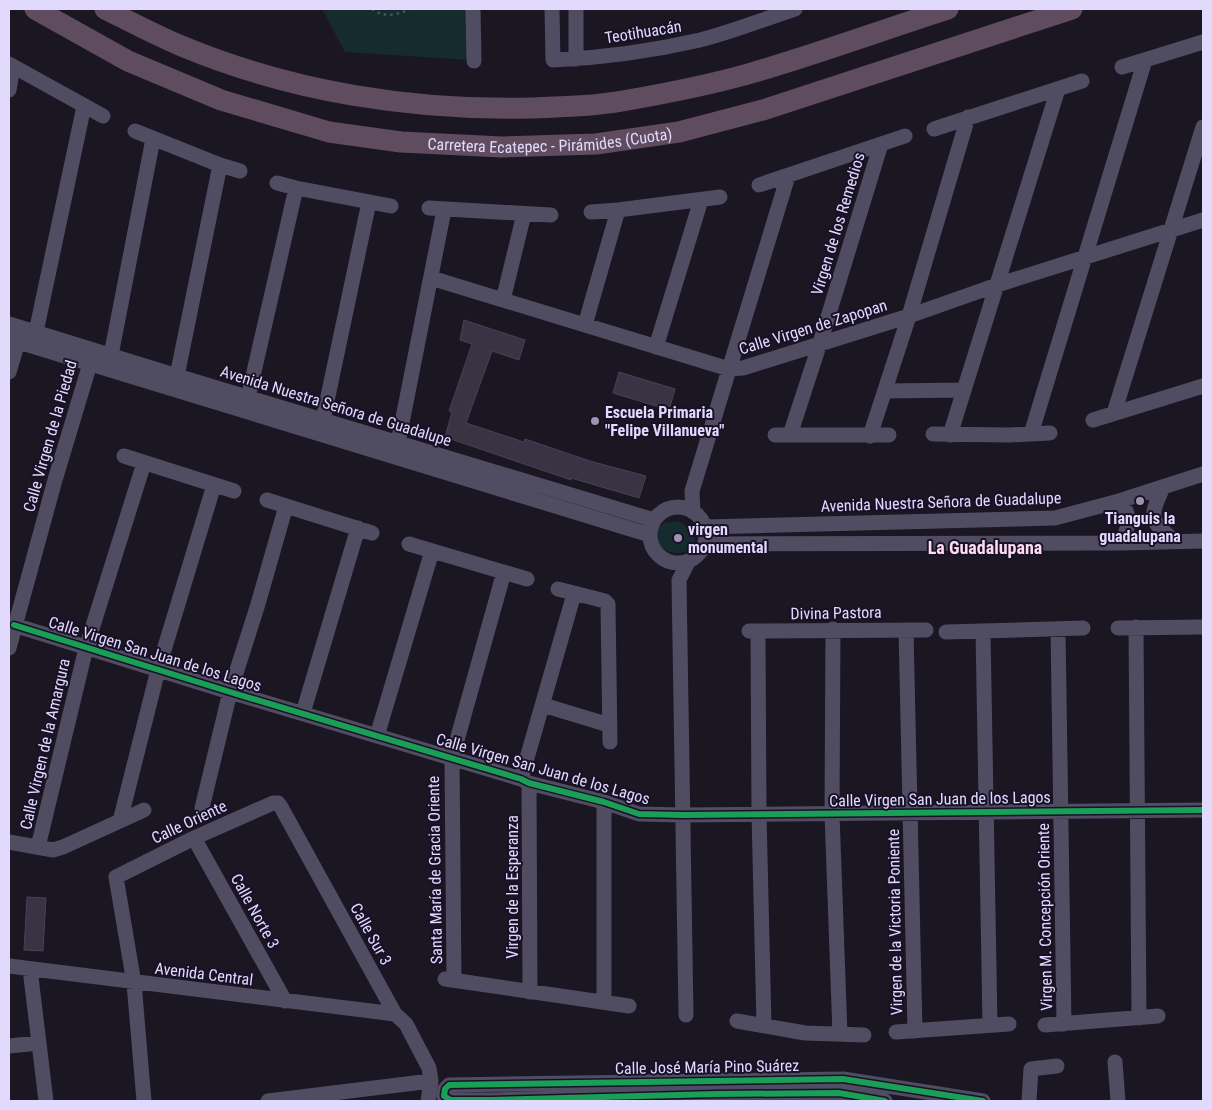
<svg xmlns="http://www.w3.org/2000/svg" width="1212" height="1110" font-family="'Roboto Condensed',sans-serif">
  <rect width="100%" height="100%" fill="#1a1622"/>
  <path fill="#162b2e" d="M322 9H468L470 60 345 52Z
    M678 521C690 528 696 531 695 546 680 557 666 555 654 540L655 530 664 523Z"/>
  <path fill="#393444" stroke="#474155" d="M464 320 525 340 519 360 492 351 466 423 524 442 525 439 590 461 646 476 639 498 571 478V480L445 437 452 412 449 411 472 344 460 340Z
    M619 372 675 389 669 410 613 393Z
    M27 897 46 898 43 951 24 950Z"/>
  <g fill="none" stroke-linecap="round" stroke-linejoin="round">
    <path stroke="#4b5362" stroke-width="2.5" stroke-dasharray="2.5 4" stroke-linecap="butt" d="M372 9C383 18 397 15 410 9"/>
    <path stroke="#504c62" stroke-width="15" d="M473 9 474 61
      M552 9 553 60C602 58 652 51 700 40 732 32 764 19 795 9
      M576 59V9
      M9 64 103 116
      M1122 67 1203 42
      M9 90 13 67
      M934 129 1082 81
      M135 131 220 165 240 171
      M277 183 296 188 391 206
      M759 185 905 136
      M429 208 551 215
      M591 212 618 210 720 197
      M431 278 729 369 743 368 909 316 997 285 1203 220
      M503 300 524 214
      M9 324 177 376 654 520
      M585 325 618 210
      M36 332 84 106
      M9 339 650 535
      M656 347 701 200
      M111 355 153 139
      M9 372 18 342
      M177 376 220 165
      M885 391 964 390
      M248 398 296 188
      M1114 413 1203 127
      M323 420 369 202
      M1093 420 1203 386
      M933 434 1010 435 1050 433
      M1031 434 1145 60
      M775 435H889
      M790 435 820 343 881 144
      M950 435 1058 89
      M870 436 909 316 968 117
      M398 443 444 210
      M124 456 234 491
      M1163 487C1150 517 1148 520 1175 541
      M267 500 372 533
      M1119 501C1133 517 1129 524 1122 543
      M650 535a28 28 0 1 1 56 0a28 28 0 1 1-56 0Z
      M693 512 692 491 788 176
      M705 527 1055 518 1119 501 1203 474
      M409 544 527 579
      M705 544 1122 543 1203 541
      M558 589 605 601 608 604 610 742
      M14 625 230 692 521 779 529 783 604 802 639 814 683 815 1203 810
      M1136 627 1139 1018
      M1118 628 1203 627
      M833 629 832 814 840 1034
      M1058 629 1064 1024
      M906 630 915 1031
      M749 631 926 630
      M983 631 990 1025
      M758 632 759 814 764 1025
      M946 632 1083 628
      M9 648 55 480 92 357
      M543 705 609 725
      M303 713 358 528
      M377 736 432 551
      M521 779 574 594
      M529 783 530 992
      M604 802V1002
      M202 808 230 692 258 604 286 506
      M120 821 158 670 214 485
      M194 838 285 1001
      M9 842 53 850 63 847 144 810
      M38 847 86 648 144 463
      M9 966 395 1014
      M30 969 46 1101
      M445 979 629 1006
      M454 980 452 758 504 572
      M686 1015 679 580 688 562
      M737 1021 805 1033 864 1035
      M1045 1025 1158 1016
      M896 1032 1009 1024
      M9 1046 39 1043
      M1115 1062 1118 1101
      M144 1101 134 983 116 877 194 838 273 803H278L281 807 395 1014 406 1024 429 1068 431 1081 428 1101
      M268 1101 431 1081
      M885 1101 839 1093 716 1094 491 1100H451L444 1096 445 1089 449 1085 843 1079 983 1101
      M1029 1101 1031 1069 1057 1066"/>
    <g stroke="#5f4c5f" stroke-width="21">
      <path id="s1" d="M35 9 128 61 221 100 329 132 401 142 502 147 596 144 679 132 763 110 1072 9"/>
      <path d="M105 9C131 22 157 36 184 47 293 92 414 111 532 108 563 107 596 106 628 100 668 93 709 85 748 74 815 55 882 30 948 9"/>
    </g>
    <g stroke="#181127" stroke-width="9">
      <path id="cycleway" d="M14 625 230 692 521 779 529 783 604 802 639 814 683 815 1203 810
        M885 1101 839 1093 716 1094 491 1100H451L444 1096 445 1089 449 1085 843 1079 983 1101"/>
    </g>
    <use href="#cycleway" stroke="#1a9f57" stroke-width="6"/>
  </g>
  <g fill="#9c95b0" stroke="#181127" stroke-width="2">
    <circle cx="595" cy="421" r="5"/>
    <circle cx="1140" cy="501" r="5"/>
    <circle cx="678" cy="538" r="5"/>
  </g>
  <g text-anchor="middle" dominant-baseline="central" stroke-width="4" stroke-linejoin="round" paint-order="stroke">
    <g font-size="16" fill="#e2dafd" stroke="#181127">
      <text transform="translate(643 32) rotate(-9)">Teotihuacán</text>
      <text stroke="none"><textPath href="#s1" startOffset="542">Carretera Ecatepec - Pirámides (Cuota)</textPath></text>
      <text transform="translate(838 224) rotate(-73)">Virgen de los Remedios</text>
      <text transform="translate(813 327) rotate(-17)">Calle Virgen de Zapopan</text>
      <text transform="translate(336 406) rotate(17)">Avenida Nuestra Señora de Guadalupe</text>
      <text transform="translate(50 436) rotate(-74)">Calle Virgen de la Piedad</text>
      <text transform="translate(941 502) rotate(-2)">Avenida Nuestra Señora de Guadalupe</text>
      <text transform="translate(836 613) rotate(-1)">Divina Pastora</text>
      <text transform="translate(155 654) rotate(17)">Calle Virgen San Juan de los Lagos</text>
      <text transform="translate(45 744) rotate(-77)">Calle Virgen de la Amargura</text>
      <text transform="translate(543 769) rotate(16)">Calle Virgen San Juan de los Lagos</text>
      <text transform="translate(940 799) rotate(-1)">Calle Virgen San Juan de los Lagos</text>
      <text transform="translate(189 822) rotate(-25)">Calle Oriente</text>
      <text transform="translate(435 870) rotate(-91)">Santa María de Gracia Oriente</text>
      <text transform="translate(512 887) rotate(-90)">Virgen de la Esperanza</text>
      <text transform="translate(255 911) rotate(61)">Calle Norte 3</text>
      <text transform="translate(1045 917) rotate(-91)">Virgen M. Concepción Oriente</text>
      <text transform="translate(895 922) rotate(-91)">Virgen de la Victoria Poniente</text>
      <text transform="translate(371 934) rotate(61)">Calle Sur 3</text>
      <text transform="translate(204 974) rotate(7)">Avenida Central</text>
      <text transform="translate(707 1067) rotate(-1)">Calle José María Pino Suárez</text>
    </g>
    <g font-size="16" font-weight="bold" fill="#e2dafd" stroke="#181127" text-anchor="start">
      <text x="605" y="412">Escuela Primaria<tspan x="605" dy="18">"Felipe Villanueva"</tspan></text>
      <text x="1140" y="518" text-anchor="middle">Tianguis la<tspan x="1140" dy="18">guadalupana</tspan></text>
      <text x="688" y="529">virgen<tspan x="688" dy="18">monumental</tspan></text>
    </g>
    <g font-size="18" font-weight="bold" fill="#fddced" stroke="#181127">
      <text x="985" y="547">La Guadalupana</text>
    </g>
  </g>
  <rect width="1212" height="1110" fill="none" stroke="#e2dafd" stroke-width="20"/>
</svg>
